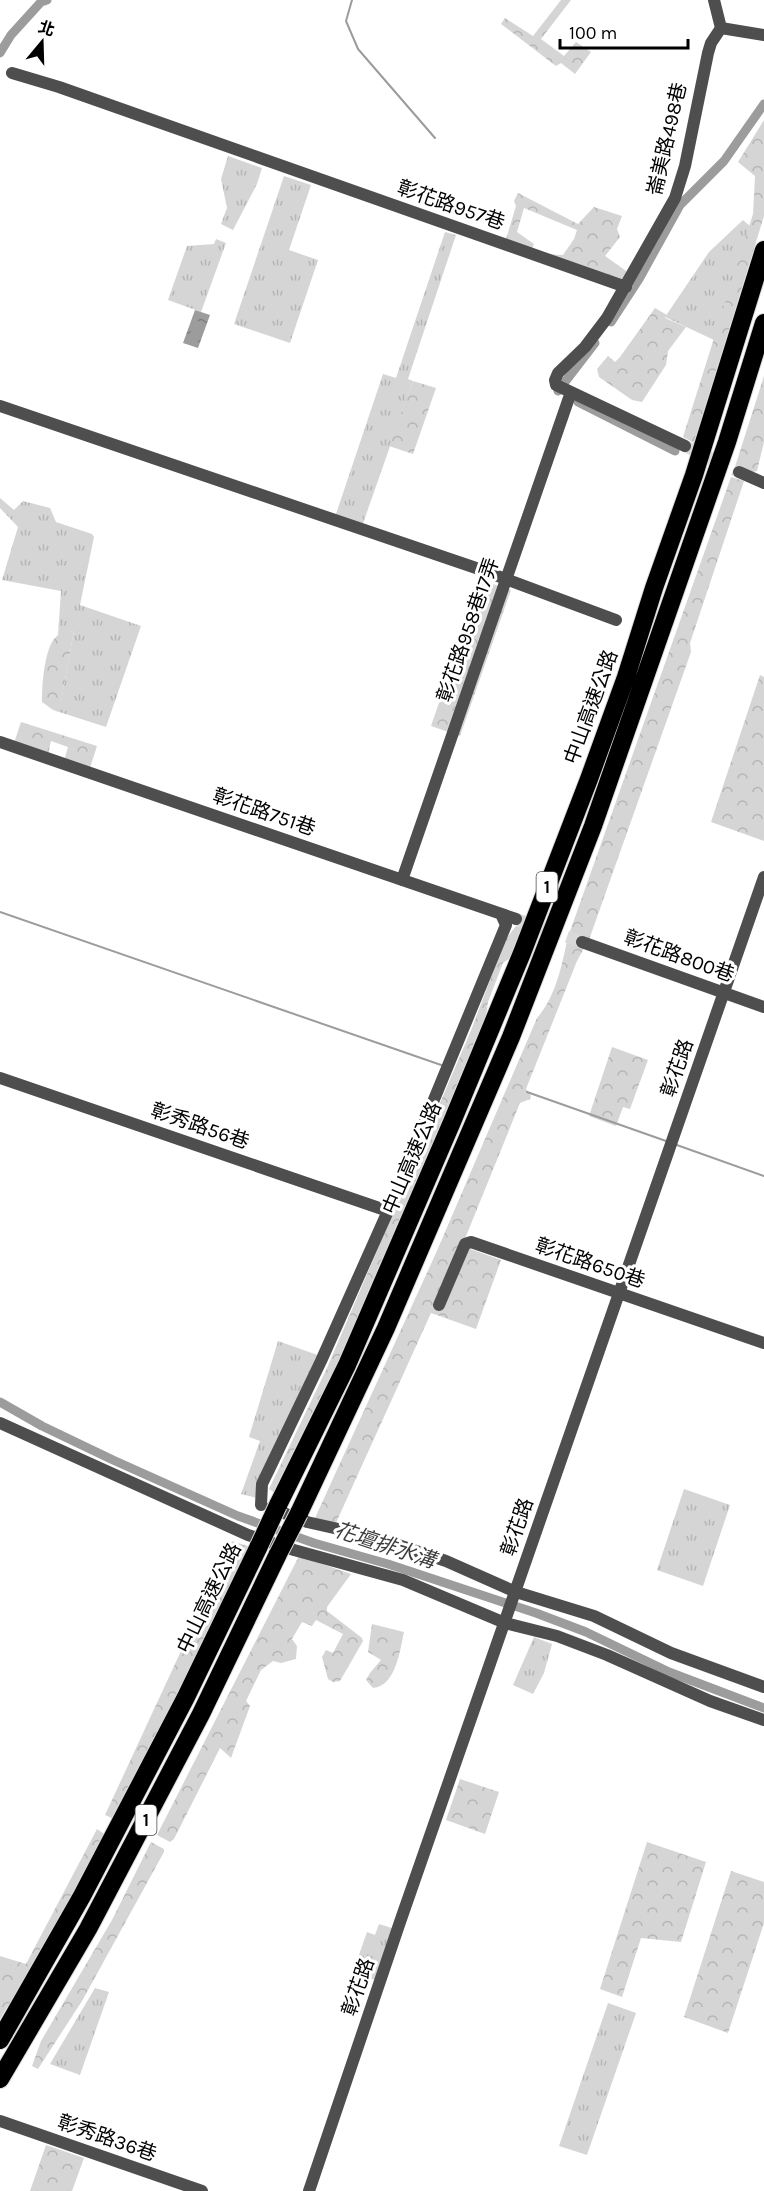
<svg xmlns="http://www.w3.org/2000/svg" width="764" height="2191" font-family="Karla,'Noto Sans TC',sans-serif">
  <defs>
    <pattern id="grass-tufts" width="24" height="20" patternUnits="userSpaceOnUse" patternTransform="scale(1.5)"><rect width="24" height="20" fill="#d5d5d5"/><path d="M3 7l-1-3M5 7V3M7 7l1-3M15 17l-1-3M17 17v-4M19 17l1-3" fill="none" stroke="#b5b5b5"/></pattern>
    <pattern id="forest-crowns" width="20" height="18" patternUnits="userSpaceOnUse" patternTransform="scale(1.5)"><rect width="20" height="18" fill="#d5d5d5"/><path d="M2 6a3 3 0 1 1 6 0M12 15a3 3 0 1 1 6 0" fill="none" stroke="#b5b5b5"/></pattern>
    <pattern id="water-ripples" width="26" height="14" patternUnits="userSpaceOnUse" patternTransform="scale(1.5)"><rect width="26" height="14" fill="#9c9c9c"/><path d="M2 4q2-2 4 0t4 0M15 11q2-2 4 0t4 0" fill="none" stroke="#7d7d7d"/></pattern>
  </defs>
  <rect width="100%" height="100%" fill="#fff"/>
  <path fill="url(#grass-tufts)" d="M228 156 262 168 257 184 233 230 221 224 227 208 221 179Z
    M284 176 311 185 289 250 318 260 290 343 234 324Z
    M743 220 750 226 714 340 665 317 709 252Z
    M445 232 456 235 408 379 413 381 361 529 334 520 383 374 396 378Z
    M216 239 226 243 201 312 168 300 187 246 214 244Z
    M0 498 14 510 23 501 50 508 56 522 92 534 94 537 80 605 141 626 106 727 53 710 61 701 74 631 58 635 61 591 2 580 18 527 0 508Z
    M278 1341 326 1358 274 1474 257 1498 241 1494 260 1441 249 1437Z
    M684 1489 730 1505 703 1586 657 1570Z
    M534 1637 552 1644 544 1673 533 1694 513 1685Z
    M379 1924 395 1929 380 1982 353 1972 367 1932 375 1935Z
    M95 1988 109 1992 80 2075 50 2064Z
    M608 2003 636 2013 587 2155 559 2146Z"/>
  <path fill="url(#forest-crowns)" d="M561 0H571L541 39 564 56 576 42 591 52 575 74 561 63 556 66 501 24 505 18 533 36Z
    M764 120V216L694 443 683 437 753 214 755 176 738 162Z
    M518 193 578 224 594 207 622 216 617 229 620 237 605 256 629 273 627 282 542 254 563 255 574 239 577 230 524 208 517 232 534 244 531 251 505 242 516 206 514 201Z
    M655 308 667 315 665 318 686 327 668 351 666 365 642 402 632 400 599 377 597 369 608 356 615 362 620 357Z
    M764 376V442L757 471 749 473 734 470Z
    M413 381 436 388 413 454 389 446Z
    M731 477 744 481 690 643 691 652 590 937 577 961 526 1089 531 1096 530 1099 520 1103 462 1246 501 1260 476 1329 431 1313 335 1525 315 1518 436 1253 537 1018C556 997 562 964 568 937Z
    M481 580 511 590 460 736 431 726Z
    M74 631 61 702 53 710 42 702C42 686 44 641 60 634 64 632 70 632 74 631Z
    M760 675 764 677V841L711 822Z
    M21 722 97 746 89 771 64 761 68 747 51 741 48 755 14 743Z
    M516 926 522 927 513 956 503 963 488 1002 484 1029 367 1303 278 1495 269 1489 327 1368 472 1028 505 940Z
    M612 1047 648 1060 630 1109 623 1107 616 1126 589 1116Z
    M232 1541 251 1547 114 1819 105 1815Z
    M299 1556 351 1574 327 1607V1611L362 1638 363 1641 340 1681 333 1682 328 1679 322 1657 326 1650 333 1653 343 1634 316 1620 312 1626 302 1622 292 1639 297 1646 296 1659 281 1663 273 1661 261 1670 246 1701 250 1706 231 1758 220 1748 174 1839 170 1842 157 1835Z
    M372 1624 404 1632C400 1650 396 1686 373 1688L366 1680 370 1673 381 1660 368 1652Z
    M460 1779 499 1792 485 1834 446 1820Z
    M97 1829 106 1835 15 2002 7 2007 0 2019V1956L26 1964Z
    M151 1842 164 1849V1852L82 2001 38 2069 32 2066 41 2041 112 1920Z
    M647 1842 706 1862 681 1942 641 1938 622 1997 600 1989Z
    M731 1871 764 1882V1923L728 2033 684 2017Z
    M46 2145 84 2158 72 2191H30Z"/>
  <path fill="url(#water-ripples)" d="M195 310 210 315 198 348 183 343Z"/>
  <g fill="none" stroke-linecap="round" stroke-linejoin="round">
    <path stroke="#9c9c9c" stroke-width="2" d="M352 0 346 21 358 49 435 138
      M0 912 444 1066
      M527 1092 666 1141
      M674 1144 764 1176"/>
    <path stroke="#9c9c9c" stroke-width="9" d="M0 53 11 35 41 2 47 0
      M611 322 639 279 680 205 724 161 764 104
      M558 391 595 343
      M578 402 675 451
      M0 1402 42 1426 113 1460 238 1516 314 1543 388 1564 536 1613 586 1632 669 1672 764 1708"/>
    <path stroke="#d9d9d9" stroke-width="12" stroke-dasharray="12 6" stroke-linecap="butt" d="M685 446 739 472
      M516 919 582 942"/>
    <g stroke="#dbdbdb" stroke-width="20">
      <path id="highway" d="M278 1505 347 1365 452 1122 522 953 589 779 626 677 654 588 694 475 764 250
        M299 1513 386 1328 511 1037 593 826 727 442 764 323
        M0 2040 82 1896 186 1697 259 1546
        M0 2079 88 1929 201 1714 278 1554"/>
    </g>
    <path stroke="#4e4e4e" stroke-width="12" d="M714 0 721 28
      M721 28 764 35
      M12 73 59 87 626 287
      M0 406 479 569 616 620
      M685 446 556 385 555 380 558 373 585 347 607 318 675 198 685 166 708 53 711 43 721 28
      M739 472 764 483
      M0 742 516 919
      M402 880 571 392
      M582 942 764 1007
      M0 1078 388 1211
      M439 1305 465 1244 471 1242 764 1343
      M0 1423 248 1535 294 1550 403 1580 505 1623 557 1636 607 1655 710 1701 764 1720
      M261 1505 262 1484 321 1361 388 1211 506 925 501 914
      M271 1508 307 1522 374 1537 446 1561 516 1592 594 1616 671 1653 764 1687
      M0 2121 202 2191
      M309 2191 400 1922 764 877"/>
    <use href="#highway" stroke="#000" stroke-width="18"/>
    <g stroke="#dbdbdb" stroke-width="20" stroke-linecap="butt">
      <path id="highway-bridge" d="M259 1546 278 1505
        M278 1554 299 1513"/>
    </g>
    <use href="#highway-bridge" stroke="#000" stroke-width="18"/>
  </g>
  <g text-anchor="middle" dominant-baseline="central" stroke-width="6" stroke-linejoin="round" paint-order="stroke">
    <g fill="#fff" stroke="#4c4c4c" stroke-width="1.5">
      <rect x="536.5" y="872" width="21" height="30" rx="4.5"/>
      <rect x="135.5" y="1805" width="21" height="30" rx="4.5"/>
    </g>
    <g font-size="18" font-weight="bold" fill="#000">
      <text x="547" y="887">1</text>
      <text x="146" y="1820">1</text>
    </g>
    <g font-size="20" fill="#000" stroke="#fff">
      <text transform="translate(667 139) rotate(-77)">崙美路498巷</text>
      <text transform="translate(451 205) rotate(19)">彰花路957巷</text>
      <text transform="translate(468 630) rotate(-71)">彰花路958巷17弄</text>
      <text transform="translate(591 707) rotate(-70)">中山高速公路</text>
      <text transform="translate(264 812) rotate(19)">彰花路751巷</text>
      <text transform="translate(679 956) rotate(20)">彰花路800巷</text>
      <text transform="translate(677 1068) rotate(-71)">彰花路</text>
      <text transform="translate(200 1126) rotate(19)">彰秀路56巷</text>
      <text transform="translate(412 1158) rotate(-67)">中山高速公路</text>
      <text transform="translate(590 1263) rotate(19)">彰花路650巷</text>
      <text transform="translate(517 1527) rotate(-71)">彰花路</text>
      <text transform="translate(209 1598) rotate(-64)">中山高速公路</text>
      <text transform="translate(358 1987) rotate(-71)">彰花路</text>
      <text transform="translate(107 2138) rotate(19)">彰秀路36巷</text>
    </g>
    <g font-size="21" font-style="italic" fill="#3d3d3d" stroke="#fff">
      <text transform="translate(385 1545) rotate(18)">花壇排水溝</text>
    </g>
  </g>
  <g transform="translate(42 42) rotate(19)" stroke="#ffffff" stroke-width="4.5" paint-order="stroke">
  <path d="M0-4.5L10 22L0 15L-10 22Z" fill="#000000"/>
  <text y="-9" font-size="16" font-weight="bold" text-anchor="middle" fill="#000000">北</text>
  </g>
  <path d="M560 39v9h128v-9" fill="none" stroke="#000000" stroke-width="3"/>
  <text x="569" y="39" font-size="18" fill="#000000" stroke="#ffffff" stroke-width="4.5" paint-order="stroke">100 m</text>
</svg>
